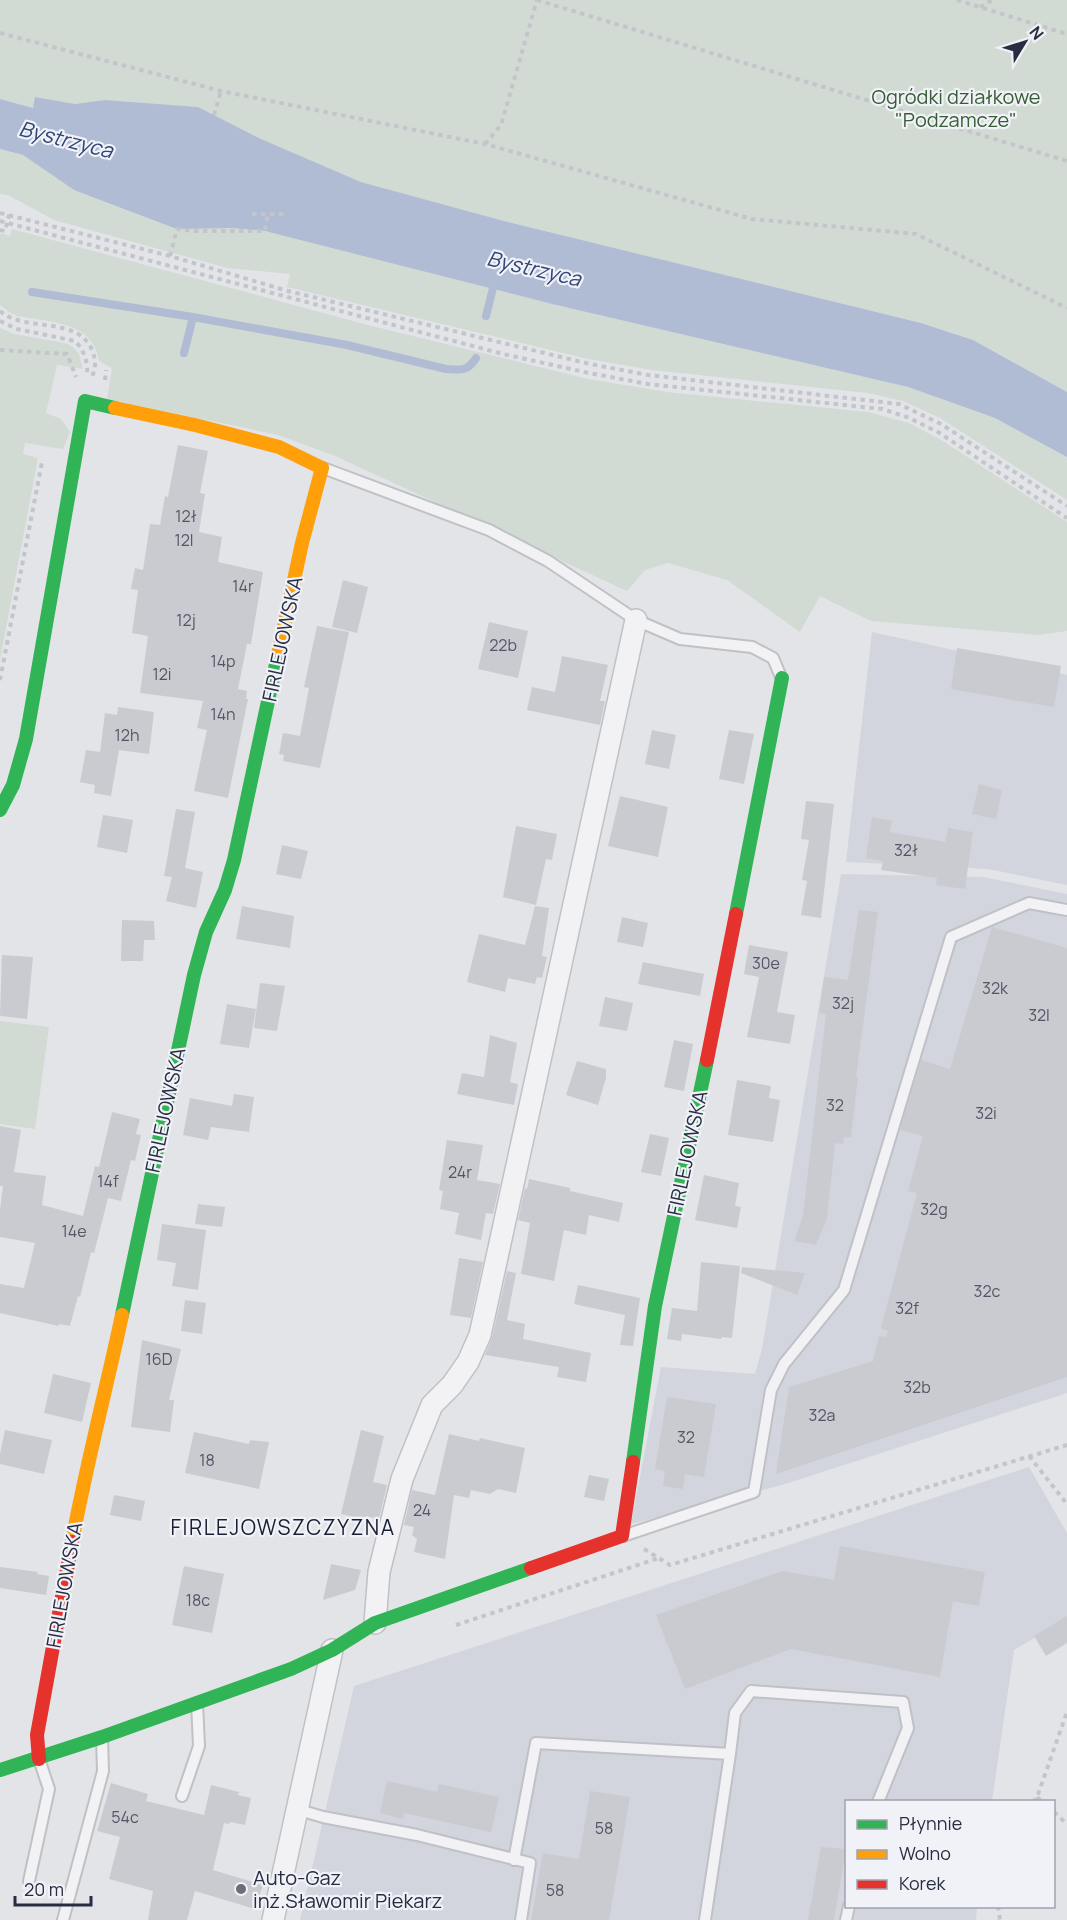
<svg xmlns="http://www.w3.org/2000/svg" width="1067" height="1920" font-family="Manrope,sans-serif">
  <rect width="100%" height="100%" fill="#e2e4e8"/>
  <path fill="#d2d5dd" d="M872 632 1067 675V885L988 869 846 862Z
    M841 874 983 877 1067 894V1393L782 1485 631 1524 661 1367 755 1374 762 1349Z
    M1029 1467 1067 1533V1619L1014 1650 992 1801 846 1802V1906L977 1907 976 1920H300L354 1686Z"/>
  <path fill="#d1dbd3" d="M0 0H1067V392L973 340 921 323 504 221 361 182 261 139 198 107 105 100 75 104 36 97 33 108 0 99Z
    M0 149 23 155 74 190 231 228 271 232 552 304 908 387 995 418 1067 457V500L940 418 903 401 868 393 652 370 588 359 287 287 290 274 227 268 54 220 8 195 0 194Z
    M12 229 368 325 588 379 667 392 868 412 909 423 943 441 1067 522V631L1039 635 871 621 820 596 800 632 727 580 668 563 645 570 627 591 333 455 278 435 107 399 112 368 99 361C94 321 48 322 17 316L9 312 0 305V233L10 236Z
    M0 328 14 334 65 343 73 347 79 354 83 369 57 365 46 413 61 419 70 432 63 449 25 443 23 454 38 458 0 660Z
    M0 1021 49 1027 35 1129 0 1124Z"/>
  <path fill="#b0bbd4" d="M35 97 75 104 105 100 198 107 261 139 361 182 504 221 921 323 973 340 1067 392V457L995 418 908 387 552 304 265 231 231 228 177 229 74 190 23 155 0 149V99L33 108Z"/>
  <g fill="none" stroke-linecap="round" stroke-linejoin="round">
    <path stroke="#b0bbd4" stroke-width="8" d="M32 292 193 317 347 345 446 369C461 370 467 372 476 358
      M486 316 495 280
      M184 353 193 317"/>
  </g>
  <path fill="#c9cbd0" d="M178 445 208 451 200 493 205 494 199 532 222 537 218 562 263 572 251 644H247L238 689 247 691 246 699H248L228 798 194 791 207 730 197 728 203 701 140 693 148 636 132 633 138 590 131 589 135 568 143 570 150 524 160 525 165 496 168 497Z
    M343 580 368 587 357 633 332 627Z
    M489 622 528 631 518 678 478 669Z
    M317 626 349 632 320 768 283 761 284 755 279 754 283 733 300 736 309 688 304 687Z
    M957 648 1061 666 1054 707 951 689Z
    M562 656 608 665 600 701H605L600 725 527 710 532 687 555 692Z
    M118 707 154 712 149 754 119 750 111 796 94 793 95 785 80 782 86 750 100 752 105 713 117 715Z
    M652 730 676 735 669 769 645 764Z
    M729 730 754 734 744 784 719 779Z
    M979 784 1002 790 996 819 972 814Z
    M620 796 668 807 658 857 608 846Z
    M806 801 834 804 821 918 801 915 807 881 802 880 809 840 801 839Z
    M176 809 195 812 185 868 203 872 196 908 166 901 172 877 164 876Z
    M103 815 133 820 127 853 97 847Z
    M872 817 892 821 890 832 945 842 948 828 973 832 965 889 936 885 937 878 881 870 883 861 866 858Z
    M516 826 557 834 552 860 546 859 536 905 503 897Z
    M282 845 308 851 301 879 276 874Z
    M242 906 294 916 290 948 236 939Z
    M535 906 549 908 542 956 547 957 542 978 537 977 535 984 508 978 505 992 467 982 479 934 525 945Z
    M859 910 878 912 856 1077H858L851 1137H844L843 1144 835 1143 827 1218 816 1245 794 1241 803 1216 826 1014 819 1013 824 977 848 980Z
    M622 917 648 923 643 947 617 942Z
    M122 920 154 921 155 940H144L143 961H121Z
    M992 927 1067 948V1377L776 1474 789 1387 873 1361 879 1336 886 1337 888 1331 881 1328 917 1193 908 1191 923 1136 900 1130 921 1060 950 1069Z
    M749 945 788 952 777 1012 795 1015 790 1044 747 1037 759 977 744 974Z
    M2 955 33 957 27 1019 0 1016Z
    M643 962 704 974 700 996 638 984Z
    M260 983 285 986 277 1031 254 1028Z
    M605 997 633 1003 627 1031 599 1026Z
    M227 1004 256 1009 249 1048 220 1044Z
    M490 1035 517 1043 510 1082 518 1084 514 1105 457 1094 462 1073 484 1077Z
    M674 1040 693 1044 684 1091 664 1087Z
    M577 1061 606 1069V1078L598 1105 566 1095Z
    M737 1080 771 1086 769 1098 780 1100 773 1142 728 1135Z
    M234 1094 254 1097 249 1132 211 1127 208 1140 183 1135 190 1098 232 1106Z
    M112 1112 140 1119 136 1134 141 1135 135 1161 131 1160 121 1201 108 1198 94 1253 91 1252 80 1297 78 1296 70 1326 59 1324V1326L0 1313V1284L24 1288 35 1243 0 1237V1210L3 1186H0V1126L21 1130 14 1172 46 1176 42 1205 83 1216 95 1166 99 1167Z
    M650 1134 669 1138 661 1176 641 1172Z
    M447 1140 483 1145 477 1180 500 1184 493 1214 486 1213 481 1240 455 1234 459 1213 440 1209 443 1191 439 1190Z
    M704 1175 739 1183 735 1206 741 1207 737 1228 695 1220Z
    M529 1179 570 1188V1191L623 1203 619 1222 589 1215 586 1235 564 1230 554 1281 521 1274 530 1223 518 1220 525 1188 527 1189Z
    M198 1204 225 1207 222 1227 195 1224Z
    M162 1224 206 1230 198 1290 172 1286 176 1263 157 1260Z
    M459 1258 483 1262 471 1318 450 1315Z
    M701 1262 740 1266 732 1338 722 1337 721 1339 682 1334 681 1341 667 1339 672 1308 697 1311Z
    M742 1267 805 1273 797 1295 741 1273Z
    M507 1271 516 1273 507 1320 525 1324 523 1339 591 1353 586 1382 557 1377 559 1367 485 1355 492 1338Z
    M578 1285 640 1298 633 1346 620 1345 625 1315 574 1304Z
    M185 1300 206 1303 202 1334 181 1331Z
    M142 1340 181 1349 169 1400H174L170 1432 131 1427Z
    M53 1374 91 1383 82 1422 44 1413Z
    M667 1397 716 1404 704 1477 685 1474 683 1489 663 1486 665 1471 655 1469Z
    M5 1430 52 1440 44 1474 0 1464V1454Z
    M361 1430 384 1436 373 1482 387 1485 379 1519 365 1516 364 1519 341 1514Z
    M194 1432 249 1444 250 1440 269 1442 259 1489 185 1473Z
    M449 1434 479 1441 480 1438 525 1448 516 1493 498 1489 490 1494 471 1490 469 1498 454 1495 445 1559 414 1552 417 1539 412 1535 414 1527 404 1525 412 1490 435 1495Z
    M589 1475 609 1479 604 1501 584 1497Z
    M114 1495 145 1501 141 1521 110 1515Z
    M840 1546 985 1572 979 1606 953 1601 940 1677 791 1649 685 1689 656 1615 783 1571 834 1580Z
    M331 1564 361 1570 355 1590 323 1600Z
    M184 1566 224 1574 212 1633 172 1625Z
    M0 1567 38 1572 37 1574 49 1576 46 1595 0 1588Z
    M1067 1616V1643L1046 1656 1034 1636Z
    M387 1781 437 1792 439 1784 499 1797 491 1832 404 1813 403 1819 380 1813Z
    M111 1783 148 1794 146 1801 204 1815 211 1785 239 1792 238 1795 251 1798 245 1825 230 1822 229 1824 224 1823 213 1870 263 1885 255 1909 195 1891 187 1920H148L153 1891 109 1879 120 1837 97 1831Z
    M590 1791 630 1797 609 1920H531L543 1853 579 1859Z
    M821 1847 846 1849 834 1920H808Z"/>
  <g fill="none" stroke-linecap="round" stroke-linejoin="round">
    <g stroke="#bfc1c6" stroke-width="14">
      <path id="lane" d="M323 468 489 530 548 561 636 620 680 639 752 647 773 658 781 677
        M623 1536 754 1492 771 1390 784 1364 844 1290 951 937 1029 903 1067 910
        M730 1754 735 1713 751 1691 903 1702 908 1728 878 1802
        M182 1796 199 1746 197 1703
        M296 1809 323 1817 417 1835 530 1863 521 1920
        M514 1860 536 1743 730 1754 705 1920
        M29 1881 49 1789 39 1759
        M63 1920 103 1771 102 1738
        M846 1920 849 1906"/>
    </g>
    <g stroke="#bfc1c6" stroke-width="24">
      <path id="street" d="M375 1623 379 1572 402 1479 432 1405 452 1385 468 1362 480 1335 636 620
        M273 1920 332 1650"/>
    </g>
    <path stroke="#c4c5cb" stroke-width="4" stroke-dasharray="4.5 4.5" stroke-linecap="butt" d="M537 0 1067 161
      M957 0 1067 34
      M980 7 992 0
      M0 33 221 91 485 144 752 219 916 234 1067 308
      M214 115 221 91
      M485 144 501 125 537 0
      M0 213 170 256 288 291 590 364 648 375 899 404 941 424 1067 506
      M252 214H284
      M0 221 503 354 589 373 648 384 882 409 907 417 938 432 1067 518
      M0 230 5 231 9 215
      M170 256 177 229 194 231H265L268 214
      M0 311C25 333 77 315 92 350 96 360 96 367 92 377
      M0 321 17 329 75 341C85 351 88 363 87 376
      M0 350 67 354 76 377
      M105 380 106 370
      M0 680 42 462
      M1029 1456 1067 1504
      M644 1549 670 1565 1067 1445
      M456 1625 659 1558
      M1037 1797 1042 1802
      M1033 1802 1037 1797 1067 1712
      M1054 1812 1067 1824
      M998 1906 1000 1920"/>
    <use href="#lane" stroke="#f2f2f4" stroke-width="10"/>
    <use href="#street" stroke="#f2f2f4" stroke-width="21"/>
    <path stroke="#30b455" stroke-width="14" d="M0 810 13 785 26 739 85 401 115 408
      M736 914 782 678
      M122 1315 194 975 206 932 225 890 234 860 279 650
      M633 1462 655 1306 707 1060
      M0 1770 102 1737 291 1669 332 1650 375 1623 531 1568"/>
    <path stroke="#ff9f0a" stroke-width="14" d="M115 408 195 425 279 447 322 468 302 543 279 650
      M72 1542C86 1466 106 1390 122 1315"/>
    <path stroke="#e5322d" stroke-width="14" d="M707 1060 736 914
      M531 1568 622 1536 633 1462
      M39 1759 37 1735 72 1542"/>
  </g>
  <circle fill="#696d7c" stroke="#f0f2f7" stroke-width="2" cx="241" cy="1889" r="6"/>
  <g text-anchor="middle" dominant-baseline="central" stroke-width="4.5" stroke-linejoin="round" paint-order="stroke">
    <g font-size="16" fill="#525667">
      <text x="186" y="516">12ł</text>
      <text x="184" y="540">12l</text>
      <text x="243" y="586">14r</text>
      <text x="186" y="620">12j</text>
      <text x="503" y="645">22b</text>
      <text x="223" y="661">14p</text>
      <text x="162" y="674">12i</text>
      <text x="223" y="714">14n</text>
      <text x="127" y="735">12h</text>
      <text x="906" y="850">32ł</text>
      <text x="766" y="963">30e</text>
      <text x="995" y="988">32k</text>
      <text x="843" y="1003">32j</text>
      <text x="1039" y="1015">32l</text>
      <text x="835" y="1105">32</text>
      <text x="986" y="1113">32i</text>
      <text x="460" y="1172">24r</text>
      <text x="108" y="1181">14f</text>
      <text x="934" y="1209">32g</text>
      <text x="74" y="1231">14e</text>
      <text x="987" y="1291">32c</text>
      <text x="907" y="1308">32f</text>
      <text x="159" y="1359">16D</text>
      <text x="917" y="1387">32b</text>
      <text x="822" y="1415">32a</text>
      <text x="686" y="1437">32</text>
      <text x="207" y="1460">18</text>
      <text x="422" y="1510">24</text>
      <text x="198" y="1600">18c</text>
      <text x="125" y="1817">54c</text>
      <text x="604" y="1828">58</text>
      <text x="555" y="1890">58</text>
    </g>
    <g font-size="20" fill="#365e35" stroke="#f0f2f7">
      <text x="956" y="96">Ogródki działkowe<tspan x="956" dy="23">"Podzamcze"</tspan></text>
    </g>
    <g font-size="20" fill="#282d42" stroke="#f0f2f7">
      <text transform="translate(282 639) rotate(-78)">FIRLEJOWSKA</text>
      <text transform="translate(165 1110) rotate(-78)">FIRLEJOWSKA</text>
      <text transform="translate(687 1153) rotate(-78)">FIRLEJOWSKA</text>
      <text transform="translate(64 1585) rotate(-80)">FIRLEJOWSKA</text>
    </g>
    <g font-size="20" fill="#282d42" stroke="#f0f2f7" text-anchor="start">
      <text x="253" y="1877">Auto-Gaz<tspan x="253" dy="23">inż.Sławomir Piekarz</tspan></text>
    </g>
    <g font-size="21" font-style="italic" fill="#304578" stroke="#f0f2f7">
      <text transform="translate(66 139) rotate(14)">Bystrzyca</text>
      <text transform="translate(534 268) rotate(13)">Bystrzyca</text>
    </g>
    <g font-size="21" letter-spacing="1.5" fill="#1a1f33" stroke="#f0f2f7">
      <text x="283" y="1527">FIRLEJOWSZCZYZNA</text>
    </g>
  </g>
  <rect x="845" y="1800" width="210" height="108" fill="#f0f2f7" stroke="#a0a3af" stroke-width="1.5"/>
  <rect x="857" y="1820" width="30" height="9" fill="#30b455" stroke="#a0a3af" stroke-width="1.5"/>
  <text x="899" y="1830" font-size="18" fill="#282d42">Płynnie</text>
  <rect x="857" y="1850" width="30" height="9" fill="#ff9f0a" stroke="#a0a3af" stroke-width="1.5"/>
  <text x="899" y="1860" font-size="18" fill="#282d42">Wolno</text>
  <rect x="857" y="1880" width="30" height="9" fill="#e5322d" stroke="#a0a3af" stroke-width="1.5"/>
  <text x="899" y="1890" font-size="18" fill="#282d42">Korek</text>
  <g transform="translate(1025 42) rotate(52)" stroke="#f0f2f7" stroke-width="4.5" paint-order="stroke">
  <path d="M0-4.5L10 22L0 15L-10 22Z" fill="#282d42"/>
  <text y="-9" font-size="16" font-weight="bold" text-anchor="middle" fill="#282d42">N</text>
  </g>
  <path d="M15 1896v9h76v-9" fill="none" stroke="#282d42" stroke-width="3"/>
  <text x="24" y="1896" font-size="18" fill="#282d42" stroke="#f0f2f7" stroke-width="4.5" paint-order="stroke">20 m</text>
</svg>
